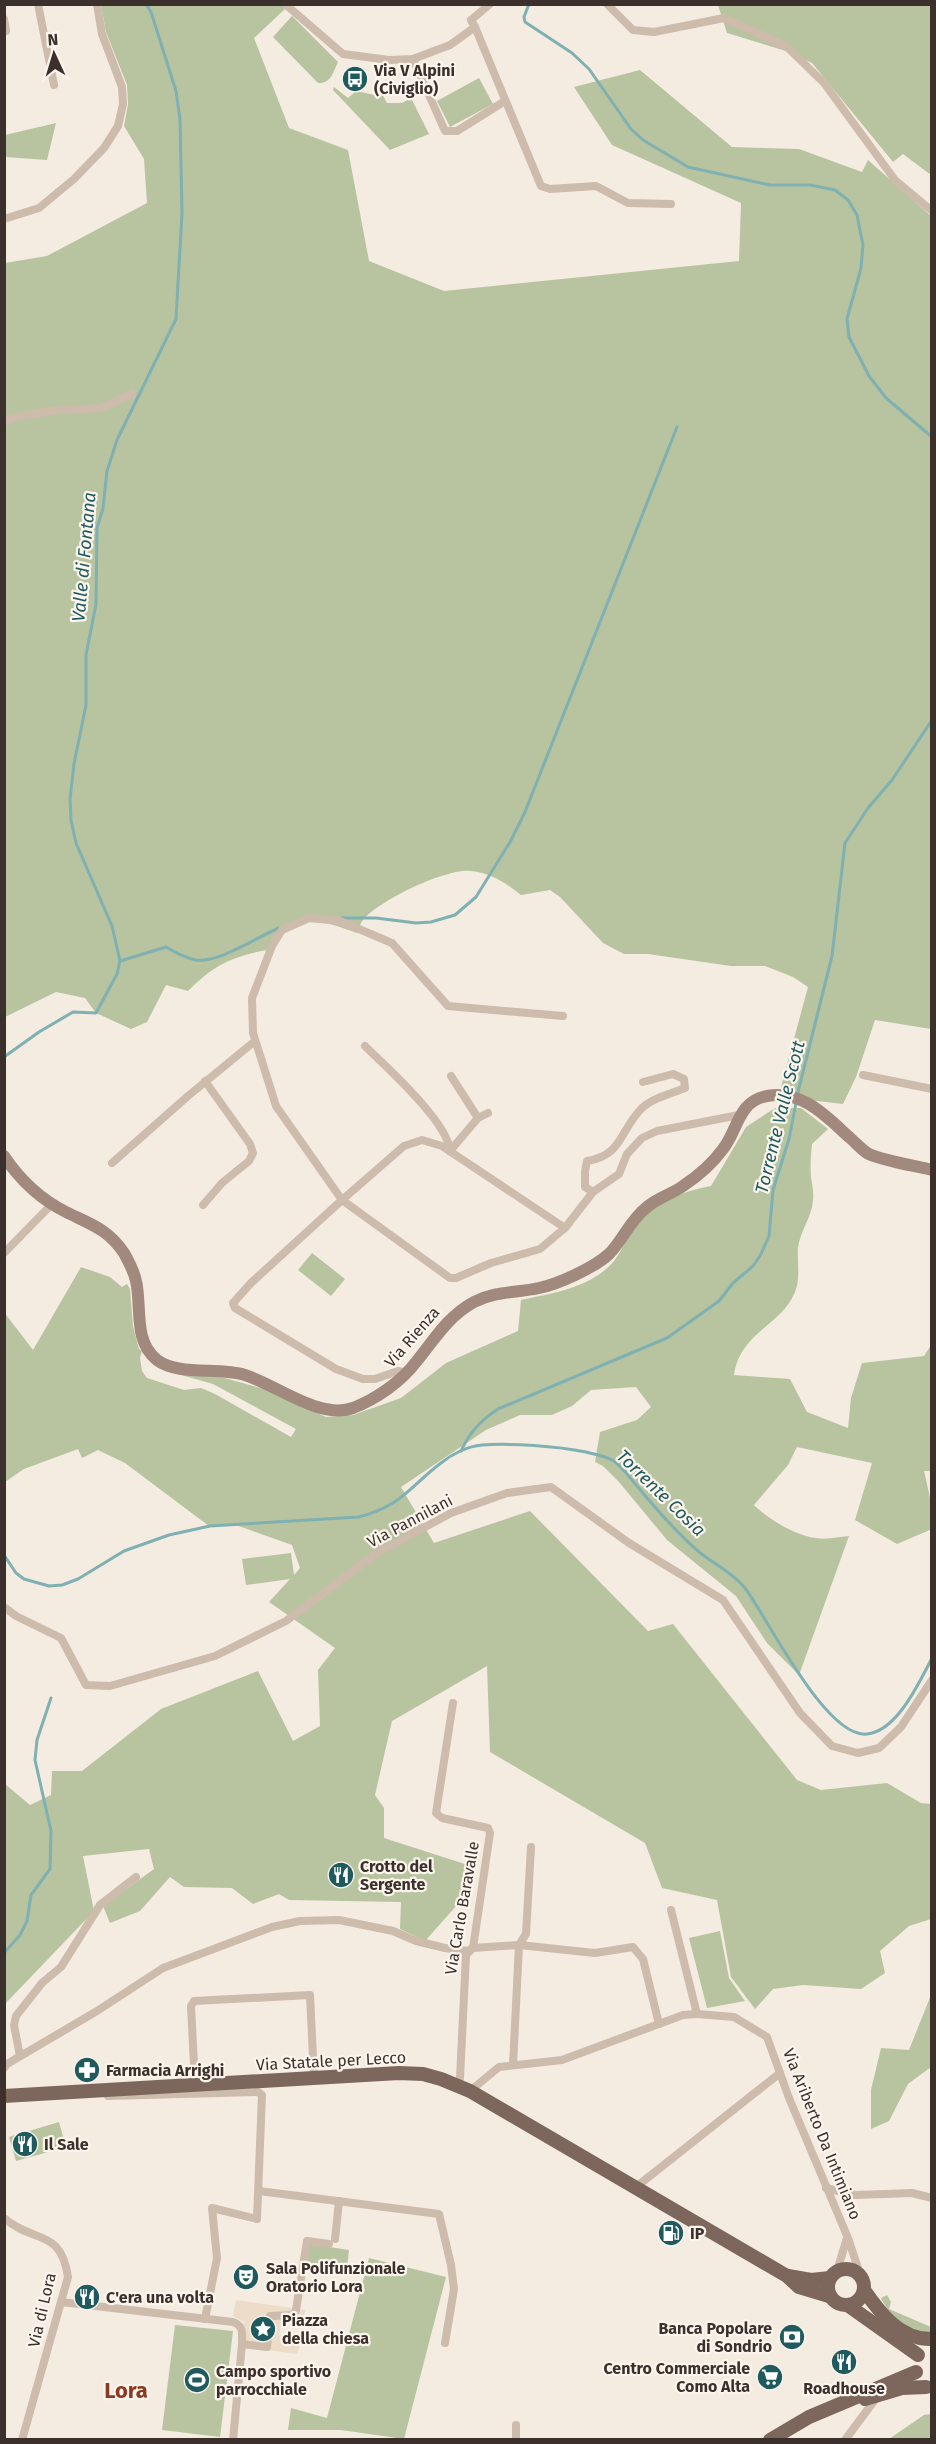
<svg xmlns="http://www.w3.org/2000/svg" width="936" height="2444" font-family="'Fira Sans',sans-serif">
<style>
.green{fill:#b8c4a0}
.plaza{fill:#ecdcc8}
.lines{fill:none;stroke-linecap:round;stroke-linejoin:round}
.stream{stroke:#7fb0b2;stroke-width:3}
.street{stroke:#cdbbac;stroke-width:8}
.secondary{stroke:#a18a7d;stroke-width:12}
.primary{stroke:#7d675c;stroke-width:14}
.labels{text-anchor:middle;dominant-baseline:central;stroke-width:4.5;stroke-linejoin:round;paint-order:stroke}
.poi-label{font-size:16px;font-weight:bold;fill:#3b302b;stroke:#fbf5ee;text-anchor:start}
.street-label{font-size:16px;fill:#3b302b;stroke:#fbf5ee}
.water-label{font-size:18px;font-style:italic;fill:#1f5a5e;stroke:#fbf5ee}
.district-label{font-size:22px;font-weight:bold;fill:#8c3b22;stroke:#fbf5ee}
</style>
<rect width="100%" height="100%" fill="#f4ebe1"/>
<!-- green -->
<g class="green">
<path d="M280 4 285 9 254 38 289 128 348 150 369 261 444 291 739 261 741 203 612 145 574 87 640 70 732 147 799 149 862 172 868 160 931 216V1029L875 1020 856 1077 843 1104 809 1100 781 1087 808 987 793 977 765 966H731L648 954H624L603 943 560 897 550 890 521 895C506 883 491 873 471 871 446 868 380 900 363 920 360 923 359 929 357 933 321 920 297 910 272 949 234 956 216 963 188 991L166 985 147 1022 131 1029 96 1013 85 998 56 992 5 1017V263L47 256 147 203 144 159 124 126 128 104 127 85 106 32 101 5Z"/>
<polygon points="718,5 931,5 931,175 903,154 893,162 812,63 786,51 727,33"/>
<path d="M292 16 338 62C333 72 331 84 318 83L273 37Z"/>
<polygon points="479,78 493,104 450,127 437,101"/>
<polygon points="334,87 348,98 356,91 379,96 381,92 387,103 402,103 411,98 429,134 390,150 333,90"/>
<polygon points="56,123 47,160 5,157 5,135"/>
<path d="M775 1108H801L828 1129 812 1144C811 1155 810 1166 811 1177 812 1184 814 1192 813 1200 812 1217 800 1231 798 1248 797 1263 801 1280 794 1294 781 1325 740 1333 734 1375L790 1379 807 1412 848 1428 851 1398 862 1363 924 1356 931 1345V1471H924L931 1502 932 1529 897 1544 855 1520 872 1463 797 1447 788 1465 754 1505C768 1519 796 1536 816 1538 827 1540 838 1537 849 1536L799 1675 767 1643 736 1596 667 1540 619 1482 603 1466 595 1462 600 1432 637 1420 651 1407 636 1387 591 1390 572 1406 552 1415H520L486 1430 401 1487 434 1543 530 1511 648 1631 673 1624 797 1780 821 1790 887 1783 921 1803 931 1804V1919L909 1926 880 1951 885 1973 861 1989 803 1985 773 1989 755 2009 731 1977 717 1900 662 1888 645 1843 490 1752 487 1666 392 1721 375 1795 384 1808V1838L471 1866 466 1895 425 1941 400 1929 401 1902 289 1900 279 1894 253 1904 232 1888 184 1887 170 1877 140 1911 110 1923 103 1906 154 1869 149 1849 83 1856 94 1911 5 2004V1784L30 1805 51 1795 52 1771H82L161 1709 258 1671 293 1741 320 1726 318 1670 335 1648 269 1602 290 1579 246 1585 242 1559 291 1553 294 1575 300 1568 292 1545 233 1524 209 1526 125 1463 98 1450 82 1458 78 1449 24 1469 5 1482 4 1312 33 1350 81 1267 110 1277 122 1287 127 1284 130 1289 133 1326 139 1349 142 1351 140 1358 142 1371 147 1378 184 1390 201 1388 215 1394 291 1437 296 1429 213 1384 174 1373 221 1377 268 1390 326 1417 353 1415 401 1398 446 1363 518 1331 521 1300C553 1293 591 1288 614 1261 621 1252 628 1237 636 1226 654 1202 683 1191 711 1186L746 1127Z"/>
<polygon points="312,1253 345,1279 331,1296 298,1270"/>
<polygon points="720,1931 729,1978 745,2001 707,2008 689,1938"/>
<polygon points="931,1995 931,2067 908,2084 889,2121 871,2129 871,2090 881,2048 909,2050"/>
<polygon points="59,2122 66,2147 16,2161 9,2137"/>
<polygon points="309,2244 349,2250 346,2275 306,2269"/>
<polygon points="369,2258 446,2277 404,2439 341,2430 288,2430 291,2408 327,2418"/>
<path d="M887 2295 891 2302 889 2309 931 2327V2333C908 2332 892 2320 881 2298Z"/>
<polygon points="175,2325 233,2331 220,2437 162,2430"/>
<polygon points="931,2414 931,2439 889,2439 924,2415"/>
</g>
<!-- plaza -->
<polygon class="plaza" points="236,2300 305,2310 304,2318 297,2321 282,2320 279,2335 294,2336 301,2342 297,2354 247,2347 244,2322 233,2316"/>
<g class="lines">
<!-- stream -->
<g class="stream">
<polyline points="529,4 524,17 525,22 572,53 589,69 631,129 643,140 688,167 770,185 810,185 835,190 848,200 857,215 863,245 861,268 847,319 849,337 869,376 886,398 932,437"/>
<polyline points="341,918 376,918 416,923 431,922 455,915 476,897 510,842 525,812 677,427"/>
<path d="M120 961 166 947C176 953 185 958 196 960 219 963 257 937 279 928"/>
<polyline points="4,1057 39,1032 73,1012 96,1013 117,974 120,961 112,926 76,843 71,820 70,799 74,764 86,705 86,655 96,604 97,528 103,508 107,471 117,440 176,319 182,213 180,119 176,91 151,12 146,4"/>
<polyline points="797,1096 832,956 845,843 868,808 892,780 932,720"/>
<path d="M461 1451C470 1432 480 1421 498 1409L667 1338 719 1301 733 1283 753 1266 760 1256 769 1236 773 1190 789 1139 796 1103"/>
<path d="M4 1555 16 1573 24 1579 49 1586 62 1585 78 1579 124 1551 169 1535 210 1526 359 1517C403 1505 408 1488 441 1463 452 1454 468 1446 482 1445 512 1443 556 1446 586 1452 594 1454 605 1456 612 1460 622 1466 629 1477 637 1486 656 1509 676 1532 699 1552 714 1564 733 1573 745 1588 767 1617 826 1739 867 1734 897 1731 919 1683 932 1658"/>
<polyline points="4,1953 20,1935 27,1921 31,1895 50,1869 51,1831 35,1760 37,1740 51,1698"/>
</g>
<!-- street -->
<g class="street">
<polyline points="38,4 54,85"/>
<polyline points="285,4 343,54 389,60 413,59 450,45 475,27 471,20 490,4"/>
<polyline points="607,4 633,30 654,32 724,18 787,47 824,83 895,180 932,211"/>
<polyline points="4,19 6,31"/>
<polyline points="475,27 541,186 550,189 596,186 628,203 671,204"/>
<polyline points="413,59 445,131 457,131 505,101"/>
<polyline points="4,219 39,208 74,179 104,148 118,126 123,104 122,87 102,34 97,4"/>
<polyline points="4,422 12,418 56,410 101,408 132,394"/>
<polyline points="563,1016 448,1006 392,943 340,921 309,918 282,930 272,946 252,998 253,1033 276,1106 342,1200 450,1278 456,1278 491,1263 540,1249 565,1228"/>
<path d="M365 1046C387 1068 448 1122 450 1151"/>
<polyline points="863,1075 932,1089"/>
<path d="M643 1082 673 1074 684 1079 685 1088C670 1094 653 1098 642 1108 619 1131 623 1155 587 1161L585 1171V1187L593 1192 619 1174 627 1154 642 1138 657 1131 739 1115"/>
<polyline points="478,1118 488,1113"/>
<polyline points="450,1151 478,1118 451,1076"/>
<polyline points="112,1163 188,1096 255,1041"/>
<polyline points="203,1205 222,1183 249,1161 253,1153 250,1144 205,1081"/>
<polyline points="4,1253 52,1204"/>
<polyline points="406,1373 398,1371 375,1379 363,1379 336,1369 235,1308 233,1303 251,1283 342,1200 404,1146 422,1140 442,1146 565,1228 593,1192"/>
<polyline points="4,1607 16,1616 61,1638 86,1685 110,1686 215,1656 286,1621 377,1553 451,1513 507,1493 551,1487 629,1543 723,1600 800,1713 832,1746 858,1753 879,1748 901,1727 932,1680"/>
<polyline points="453,1703 436,1813 442,1818 488,1828 490,1833 473,1948 466,1955 460,2078 457,2086"/>
<polyline points="671,1910 697,2014"/>
<polyline points="20,2056 14,2025 16,2016 42,1983 61,1967 100,1905 136,1877"/>
<polyline points="513,2065 519,1945 526,1934 531,1847"/>
<polyline points="4,2068 7,2064 97,2011 163,1968 272,1927 300,1921 339,1920 393,1931 416,1941 445,1948 468,1951 473,1948 519,1945 595,1953 633,1947 643,1959 659,2024"/>
<polyline points="195,2085 191,2006 194,2001 310,1995 314,2078"/>
<polyline points="470,2091 499,2067 562,2060 683,2015 697,2014 734,2017 767,2037 789,2098 848,2238 861,2277"/>
<polyline points="108,2096 258,2092 262,2095 257,2219 212,2208 217,2258 205,2319"/>
<polyline points="636,2187 780,2073"/>
<polyline points="826,2188 855,2195 912,2193 932,2198"/>
<polyline points="259,2191 439,2214 451,2265 454,2289 445,2343"/>
<path d="M4 2218C34 2244 61 2228 68 2277L22 2440"/>
<polyline points="335,2239 339,2201"/>
<polyline points="837,2271 847,2238"/>
<path d="M61 2302 233 2322C244 2326 242 2333 242 2344L233 2440"/>
<polyline points="242,2344 267,2347 270,2316 293,2315 296,2310 307,2241 329,2244"/>
<polyline points="516,2440 516,2425"/>
<polyline points="845,2440 877,2397"/>
</g>
<!-- secondary -->
<path class="secondary" d="M4 1156C20 1180 40 1199 66 1212 90 1224 108 1229 124 1253 129 1262 134 1271 136 1281 142 1307 133 1341 157 1360 178 1376 219 1367 245 1375 277 1385 320 1420 353 1408 376 1399 401 1382 416 1362 434 1340 448 1316 474 1302 495 1291 516 1293 539 1288 558 1284 594 1268 609 1254 623 1240 630 1220 647 1207 657 1198 672 1194 683 1186 698 1176 712 1164 723 1149 738 1130 738 1101 767 1096 801 1089 826 1116 849 1137 855 1142 861 1149 867 1153 879 1160 916 1166 932 1170"/>
<!-- primary -->
<g class="primary">
<polyline points="4,2096 399,2073 423,2074 441,2079 470,2091 787,2276 799,2287 829,2296"/>
<circle cx="846" cy="2287" r="18"/>
<polyline points="788,2276 811,2280 830,2278"/>
<path d="M864 2290C880 2313 900 2340 932 2339"/>
<polyline points="849,2306 918,2355"/>
<polyline points="865,2399 902,2388 926,2387"/>
<polyline points="770,2440 809,2417 916,2372"/>
</g>
</g>
<!-- icons -->
<defs>
<g id="bus-disc" transform="scale(1.35)"><circle r="9.5" fill="#1f5a5e" stroke="#fbf5ee"/><path d="M-5-6H5V4H4V6H2V4H-2V6H-4V4H-5ZM-3.5-4V0h7V-4ZM-3.5 1.2v1.5H-2V1.2ZM2 1.2v1.5H3.5V1.2Z" fill="#fff"/></g>
<g id="restaurant-disc" transform="scale(1.35)"><circle r="9.5" fill="#1f5a5e" stroke="#fbf5ee"/><path d="M-5-6h1v4h1v-4h1v4h1v-4h1v5L-1.5 .5V6h-2V.5L-5-1ZM5-6V6H3V1.5H1.5Q1.5-4 5-6Z" fill="#fff"/></g>
<g id="pharmacy-disc" transform="scale(1.35)"><circle r="9.5" fill="#1f5a5e" stroke="#fbf5ee"/><path d="M-2-6h4v4h4v4h-4v4h-4v-4h-4v-4h4Z" fill="#fff"/></g>
<g id="fuel-disc" transform="scale(1.35)"><circle r="9.5" fill="#1f5a5e" stroke="#fbf5ee"/><path d="M-5.5-6h7V0h2V4h1.3V-2.5L3-4.5l.8-.8L6-3V5H2.5V1h-1V6h-7ZM-4.2-4.7v3.2H.2V-4.7Z" fill="#fff"/></g>
<g id="theatre-disc" transform="scale(1.35)"><circle r="9.5" fill="#1f5a5e" stroke="#fbf5ee"/><path d="M-5-5.5Q0-4 5-5.5V0Q5 5 0 6Q-5 5-5 0ZM-3.3-2.5H-1v1.5H-3.3ZM1-2.5H3.3v1.5H1ZM-2.8 1Q0 5.5 2.8 1Z" fill="#fff"/></g>
<g id="sight-disc" transform="scale(1.35)"><circle r="9.5" fill="#1f5a5e" stroke="#fbf5ee"/><path d="M0-6L1.8-2.2L6-1.7L2.9 1.2L3.7 5.4L0 3.3L-3.7 5.4L-2.9 1.2L-6-1.7L-1.8-2.2Z" fill="#fff"/></g>
<g id="bank-disc" transform="scale(1.35)"><circle r="9.5" fill="#1f5a5e" stroke="#fbf5ee"/><path d="M-6-4H6V4H-6ZM0-2.3a2.3 2.3 0 1 0 0 4.6a2.3 2.3 0 1 0 0-4.6Z" fill="#fff"/></g>
<g id="supermarket-disc" transform="scale(1.35)"><circle r="9.5" fill="#1f5a5e" stroke="#fbf5ee"/><path d="M-6-5.5h2.5l.6 2H6L4.5 2H-2.5L-4.4-4H-6ZM-1.5 3.2a1.3 1.3 0 1 0 .1 0ZM3 3.2a1.3 1.3 0 1 0 .1 0Z" fill="#fff"/></g>
<g id="stadium-disc" transform="scale(1.35)"><circle r="9.5" fill="#1f5a5e" stroke="#fbf5ee"/><path d="M0-5a6.5 5 0 1 0 0 10a6.5 5 0 1 0 0-10ZM-3.5-1.8h7v3.6h-7Z" fill="#fff"/></g>
</defs>
<g fill-rule="evenodd">
<use href="#bus-disc" x="355" y="79"/>
<use href="#restaurant-disc" x="341" y="1875"/>
<use href="#pharmacy-disc" x="87" y="2070"/>
<use href="#restaurant-disc" x="25" y="2144"/>
<use href="#fuel-disc" x="671" y="2233"/>
<use href="#theatre-disc" x="246" y="2277"/>
<use href="#restaurant-disc" x="87" y="2297"/>
<use href="#sight-disc" x="263" y="2329"/>
<use href="#bank-disc" x="792" y="2337"/>
<use href="#restaurant-disc" x="844" y="2362"/>
<use href="#supermarket-disc" x="770" y="2377"/>
<use href="#stadium-disc" x="197" y="2380"/>
</g>
<g class="labels">
<!-- poi labels -->
<g class="poi-label">
<text x="374" y="70">Via V Alpini<tspan x="374" dy="18">(Civiglio)</tspan></text>
<text x="360" y="1866">Crotto del<tspan x="360" dy="18">Sergente</tspan></text>
<text x="106" y="2070">Farmacia Arrighi</text>
<text x="44" y="2144">Il Sale</text>
<text x="690" y="2233">IP</text>
<text x="266" y="2268">Sala Polifunzionale<tspan x="266" dy="18">Oratorio Lora</tspan></text>
<text x="106" y="2297">C'era una volta</text>
<text x="282" y="2320">Piazza<tspan x="282" dy="18">della chiesa</tspan></text>
<text x="772" y="2328" text-anchor="end">Banca Popolare<tspan x="772" dy="18">di Sondrio</tspan></text>
<text x="750" y="2368" text-anchor="end">Centro Commerciale<tspan x="750" dy="18">Como Alta</tspan></text>
<text x="216" y="2371">Campo sportivo<tspan x="216" dy="18">parrocchiale</tspan></text>
<text x="844" y="2388" text-anchor="middle">Roadhouse</text>
</g>
<!-- street labels -->
<g class="street-label">
<text transform="translate(412 1337) rotate(-49)">Via Rienza</text>
<text transform="translate(410 1521) rotate(-28)">Via Pannilani</text>
<text transform="translate(462 1908) rotate(-80)">Via Carlo Baravalle</text>
<text transform="translate(331 2061) rotate(-3)">Via Statale per Lecco</text>
<text transform="translate(822 2134) rotate(68)">Via Ariberto Da Intimiano</text>
<text transform="translate(42 2310) rotate(-77)">Via di Lora</text>
</g>
<!-- water labels -->
<g class="water-label">
<text transform="translate(84 557) rotate(-85)">Valle di Fontana</text>
<text transform="translate(780 1117) rotate(-76)">Torrente Valle Scott</text>
<text transform="translate(661 1493) rotate(44)">Torrente Cosia</text>
</g>
<!-- district labels -->
<g class="district-label">
<text x="126" y="2390">Lora</text>
</g>
</g>
<!-- border -->
<rect width="936" height="2444" fill="none" stroke="#3b302b" stroke-width="12"/>
<!-- north arrow -->
<g transform="translate(54 54) rotate(356)" stroke="#fbf5ee" stroke-width="4.5" paint-order="stroke">
<path d="M0-4.5L10 22L0 15L-10 22Z" fill="#3b302b"/>
<text y="-9" font-size="16" font-weight="bold" text-anchor="middle" fill="#3b302b">N</text>
</g>
</svg>
